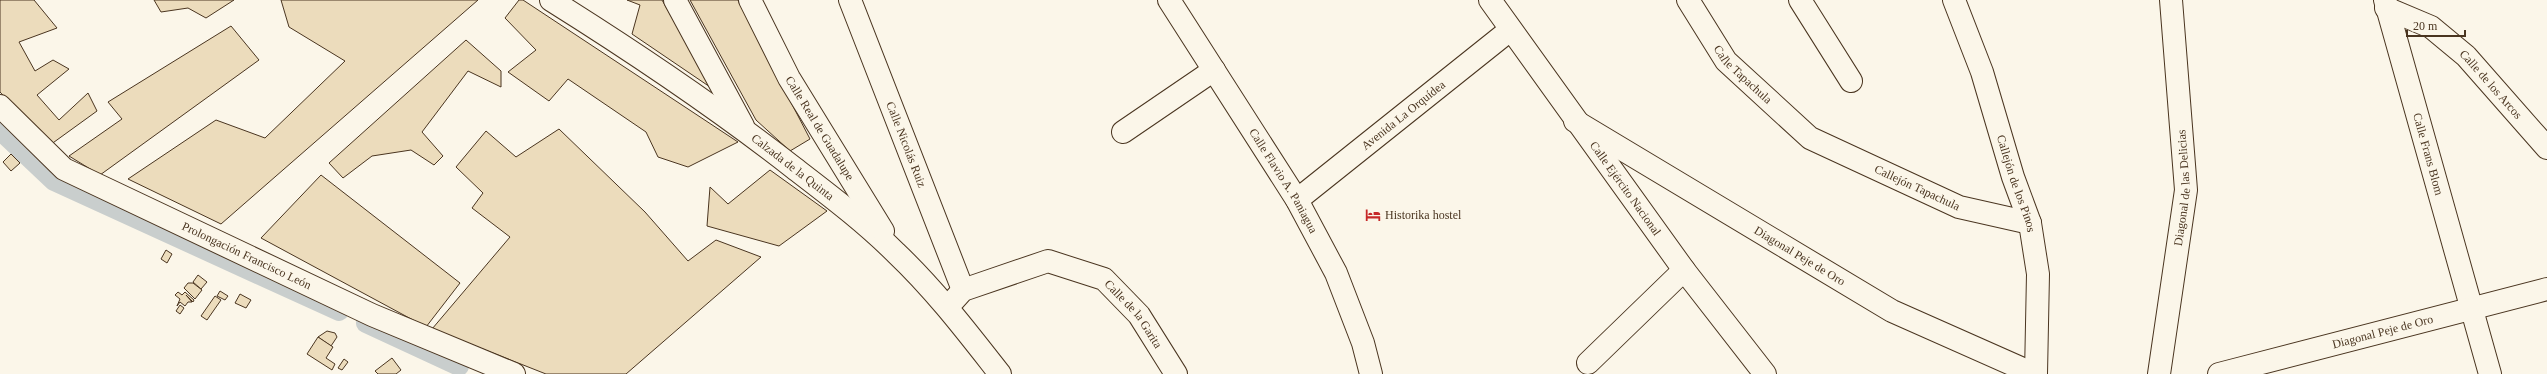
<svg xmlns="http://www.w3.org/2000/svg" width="2547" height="374" font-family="Georgia,serif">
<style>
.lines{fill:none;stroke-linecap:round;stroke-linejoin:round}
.canal{stroke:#c9cecd;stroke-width:20}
.building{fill:#ecdcbc;stroke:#4a3520}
.minor-casing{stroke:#4a3520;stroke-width:24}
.minor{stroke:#fbf6e9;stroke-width:22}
.labels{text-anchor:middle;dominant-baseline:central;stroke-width:3;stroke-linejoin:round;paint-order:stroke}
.street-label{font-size:12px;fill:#4a3520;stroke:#fbf6e9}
.poi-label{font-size:12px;fill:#4a3520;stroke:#fbf6e9;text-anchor:start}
</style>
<rect width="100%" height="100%" fill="#fbf6e9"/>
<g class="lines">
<!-- canal -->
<g class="canal">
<polyline points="0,130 54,181 339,311"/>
<polyline points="366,323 459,366"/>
</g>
</g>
<!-- building -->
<g class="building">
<polygon points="0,0 34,0 57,28 19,42 35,71 53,60 69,69 37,95 59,120 88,93 97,111 50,145 0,92"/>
<polygon points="154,0 234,0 206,18 188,8 161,12"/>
<polygon points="281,0 478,0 221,224 128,179 216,120 265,138 345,61 289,27"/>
<polygon points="519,0 523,0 738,142 688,167 658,157 646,132 568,79 549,101 508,72 536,50 505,18"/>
<polygon points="627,0 662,0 713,89 632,34 640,5"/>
<polygon points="690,0 738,0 810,139 790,151 756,120"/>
<polygon points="231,26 259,60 100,175 69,156 122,119 108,102"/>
<polygon points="466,40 501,71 501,87 468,71 422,132 443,156 434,165 411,150 372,156 343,178 329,163"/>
<polygon points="559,129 645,212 688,261 716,240 761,257 626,374 546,374 432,329 510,237 472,208 483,193 456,167 486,131 516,157"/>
<polygon points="11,154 20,163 11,171 3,162"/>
<polygon points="770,170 827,211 779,246 707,226 710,187 728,204"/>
<polygon points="321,175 460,283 426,327 261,238"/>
<polygon points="166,250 172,254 167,263 161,259"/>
<polygon points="198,275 207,282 201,289 193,282"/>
<polygon points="188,283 193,283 202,290 195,299 184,288"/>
<polygon points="220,291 228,296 225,300 217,296"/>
<polygon points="178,292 182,295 185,292 194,300 193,302 186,295 192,302 188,302 185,306 180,302 177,306 180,299 175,295"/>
<polygon points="240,294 251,300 246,308 235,303"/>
<polygon points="215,296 221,300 207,320 201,316"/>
<polygon points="180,305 184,308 180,314 176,311"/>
<polygon points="327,331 335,333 337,337 331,346 318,337"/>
<polygon points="318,337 333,347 326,358 335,364 332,370 307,354"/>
<polygon points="392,358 401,370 396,374 378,374 375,371"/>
<polygon points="344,359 348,362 342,370 338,368"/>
</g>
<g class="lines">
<!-- minor casing -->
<g class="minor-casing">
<g id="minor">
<path id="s1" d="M551 0C634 52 716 107 794 168 829 195 865 222 896 253 935 290 967 332 1000 374"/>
<polyline points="675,0 743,126"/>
<path id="s2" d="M750 0 789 78 883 231"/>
<path id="s3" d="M850 0 963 290"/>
<path id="s4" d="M1169 0 1297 200 1336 273 1363 343 1371 374"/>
<path id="s5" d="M1490 0 1684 270 1765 374"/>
<path id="s6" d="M1688 0 1726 61 1810 138 1959 207 2030 223"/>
<polyline points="1800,0 1851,81"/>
<path id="s7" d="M1954 0 1982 72 2013 177 2030 223 2038 274 2036 374"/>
<path id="s8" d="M2385 0 2490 374"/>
<path id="s9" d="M2386 8 2431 27 2466 56 2547 148"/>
<path id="s10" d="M0 106 64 169 372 315 514 374"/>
<path id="s11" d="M1575 121 1892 311 2034 374"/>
<polyline points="1123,132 1214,70"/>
<path id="s12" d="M1297 200 1510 30"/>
<path id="s13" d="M954 300 963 290 1048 261 1104 279 1139 315 1176 374"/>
<polyline points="1588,363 1684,270"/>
<path id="s14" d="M2159 374 2186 190 2171 0"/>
<path id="s15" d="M2219 374 2547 289"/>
</g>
</g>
<!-- minor -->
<use href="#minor" class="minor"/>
</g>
<!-- icons -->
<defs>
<g id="hotel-bare" transform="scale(1.2)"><path d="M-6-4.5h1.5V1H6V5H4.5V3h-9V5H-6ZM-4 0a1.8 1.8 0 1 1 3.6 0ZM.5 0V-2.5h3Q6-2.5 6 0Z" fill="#c62828" stroke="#fbf6e9" stroke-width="2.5" paint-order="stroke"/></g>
</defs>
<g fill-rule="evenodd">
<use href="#hotel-bare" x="1373" y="215"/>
</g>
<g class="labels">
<!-- street labels -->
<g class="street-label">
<text stroke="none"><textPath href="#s6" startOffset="93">Calle Tapachula</textPath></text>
<text stroke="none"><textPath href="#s9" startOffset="132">Calle de los Arcos</textPath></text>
<text stroke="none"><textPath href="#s12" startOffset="136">Avenida La Orquídea</textPath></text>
<text stroke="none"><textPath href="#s2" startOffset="146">Calle Real de Guadalupe</textPath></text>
<text stroke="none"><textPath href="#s3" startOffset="155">Calle Nicolás Ruiz</textPath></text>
<text stroke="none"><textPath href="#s8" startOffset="160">Calle Frans Blom</textPath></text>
<text stroke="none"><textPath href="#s1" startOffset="294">Calzada de la Quinta</textPath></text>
<text stroke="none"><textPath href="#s4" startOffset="214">Calle Flavio A. Paniagua</textPath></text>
<text stroke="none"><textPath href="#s7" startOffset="194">Callejón de los Pinos</textPath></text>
<text stroke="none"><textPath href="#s6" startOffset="304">Callejón Tapachula</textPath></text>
<text stroke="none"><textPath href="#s14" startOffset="188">Diagonal de las Delicias</textPath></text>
<text stroke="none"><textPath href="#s5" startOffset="232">Calle Ejército Nacional</textPath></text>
<text stroke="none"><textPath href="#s10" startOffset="292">Prolongación Francisco León</textPath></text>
<text stroke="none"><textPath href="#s11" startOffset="262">Diagonal Peje de Oro</textPath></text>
<text stroke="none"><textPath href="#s13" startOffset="208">Calle de la Garita</textPath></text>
<text stroke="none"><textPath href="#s15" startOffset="169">Diagonal Peje de Oro</textPath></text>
</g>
<!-- poi labels -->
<g class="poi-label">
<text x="1385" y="215">Historika hostel</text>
</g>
</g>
<!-- scale -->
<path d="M2407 30v6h58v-6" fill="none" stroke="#4a3520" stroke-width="2"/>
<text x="2413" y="30" font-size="12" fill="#4a3520" stroke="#fbf6e9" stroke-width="3" paint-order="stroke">20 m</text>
</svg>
